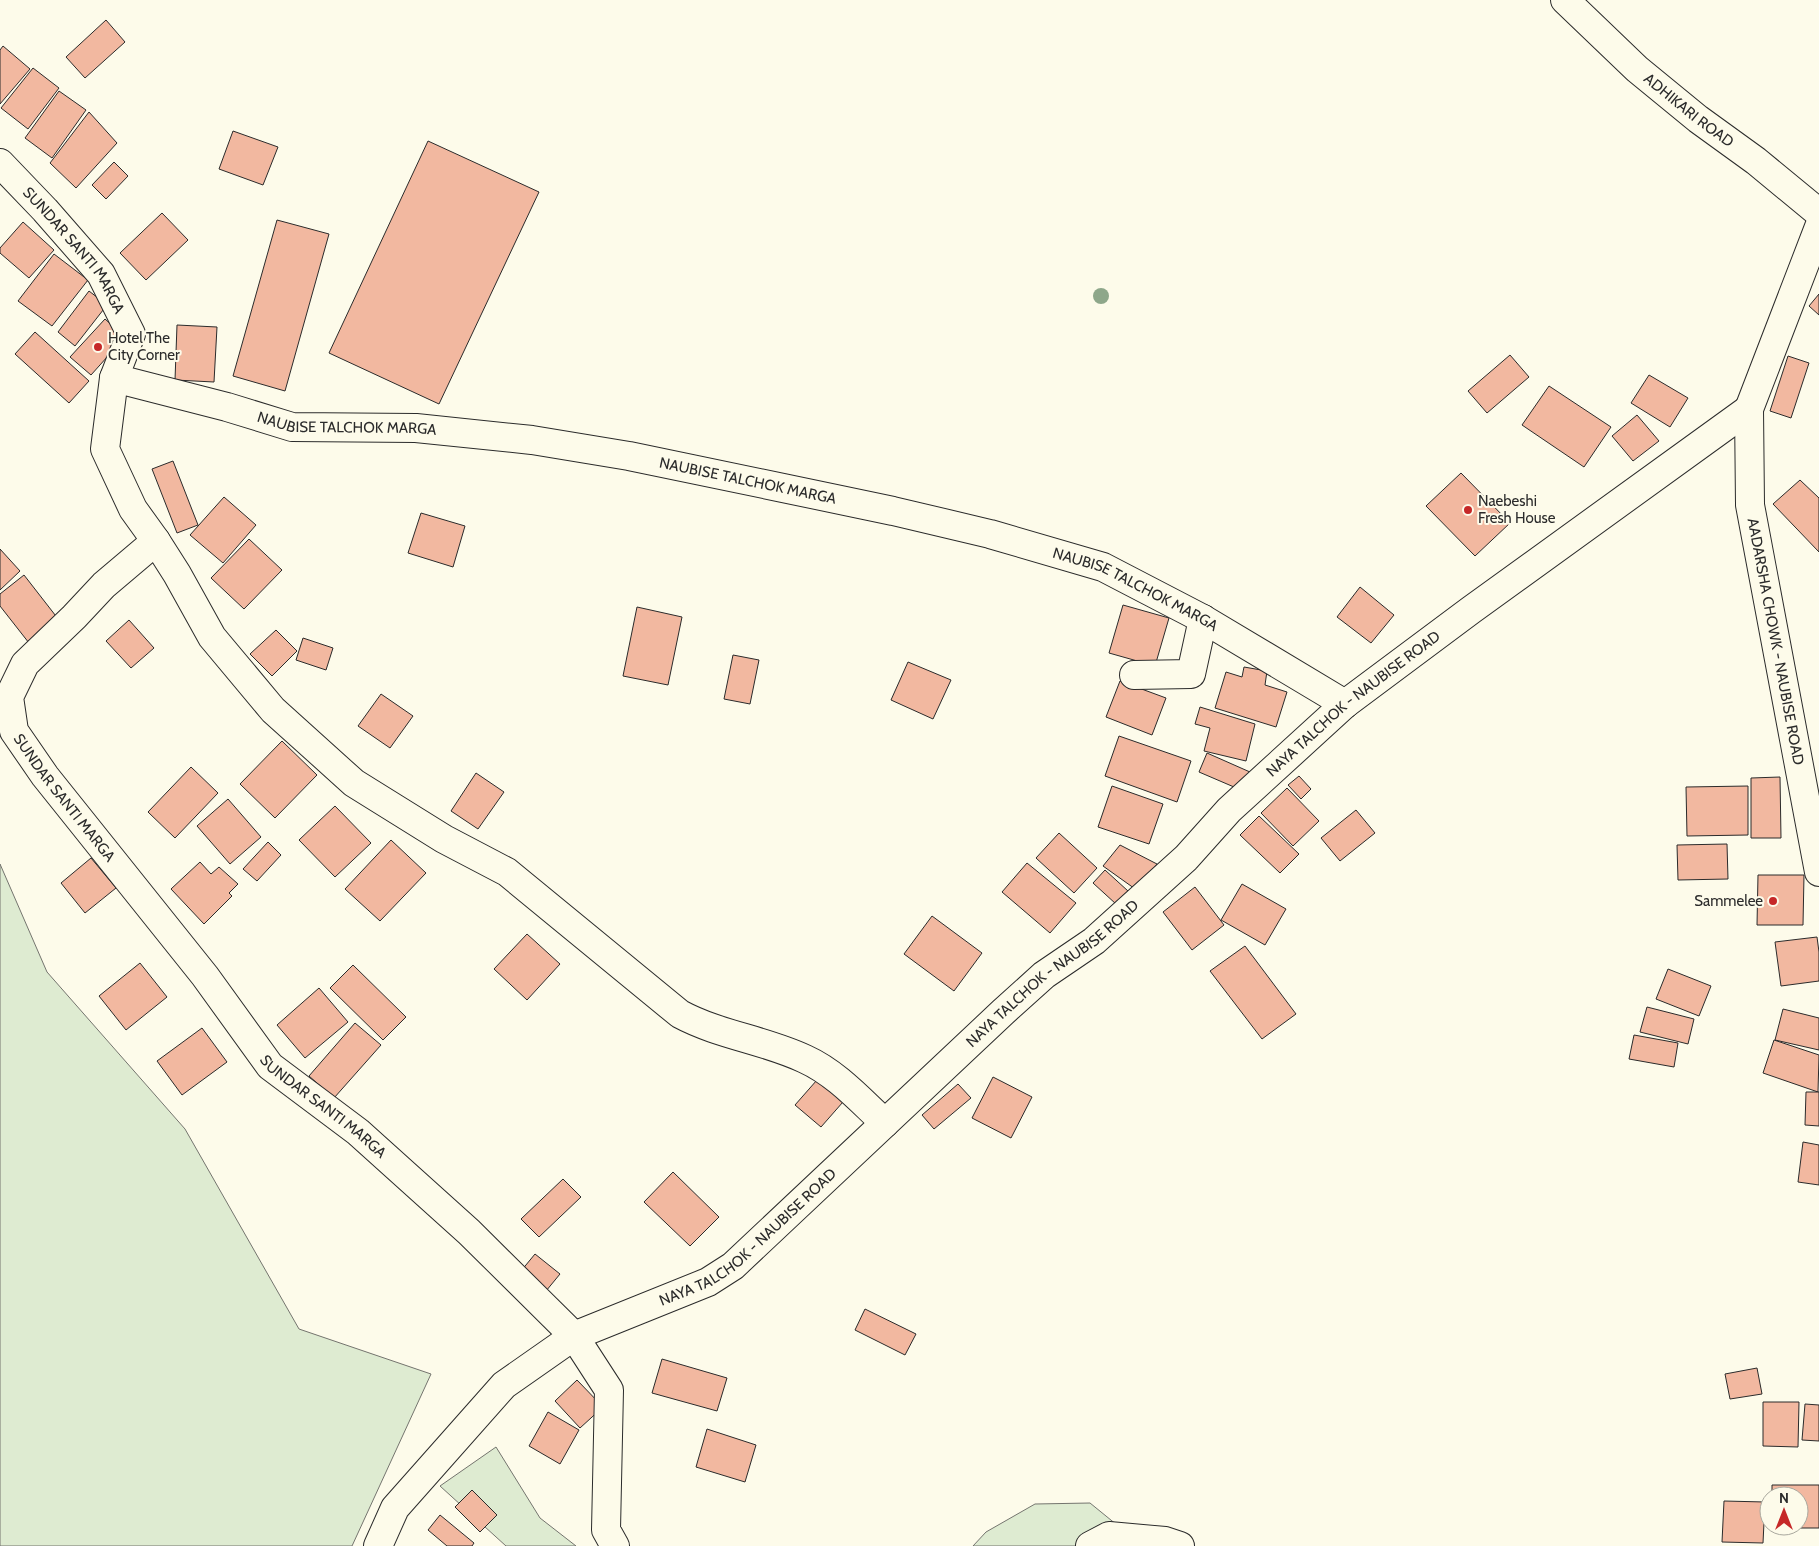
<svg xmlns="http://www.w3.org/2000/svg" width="1819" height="1546" font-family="Cabin,sans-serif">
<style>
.green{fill:#deebd1;stroke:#74746e}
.building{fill:#f2b8a0;stroke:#2b2b2b}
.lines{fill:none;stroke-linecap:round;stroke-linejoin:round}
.street-casing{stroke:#2b2b2b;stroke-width:30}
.street{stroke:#fdfbea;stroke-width:28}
.tree{fill:#8ea78a}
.poi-dot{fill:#c62828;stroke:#fdfbea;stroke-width:2}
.labels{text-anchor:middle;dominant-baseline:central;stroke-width:4;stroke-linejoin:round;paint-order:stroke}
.street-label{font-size:15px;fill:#2b2b2b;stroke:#fdfbea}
.poi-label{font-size:15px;fill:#2b2b2b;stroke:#fdfbea;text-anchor:start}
</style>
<rect width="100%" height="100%" fill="#fdfbea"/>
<!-- green -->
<g class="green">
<polygon points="0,864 47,972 185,1129 299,1329 431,1374 352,1546 0,1546"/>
<polygon points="496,1447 540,1518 576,1546 506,1546 440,1486"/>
<polygon points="1090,1503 1133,1538 1136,1546 973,1546 986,1532 1035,1504"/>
</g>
<!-- building -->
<g class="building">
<polygon points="106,20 125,42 85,78 66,57"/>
<polygon points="3,46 30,69 0,104 0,50"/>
<polygon points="33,68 59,88 28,129 1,108"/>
<polygon points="59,91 86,110 52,158 25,138"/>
<polygon points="89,112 117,143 76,188 50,163"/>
<polygon points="233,131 278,147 263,185 219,169"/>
<polygon points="428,141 539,192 439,404 329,353"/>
<polygon points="114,162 128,176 106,199 92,185"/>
<polygon points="162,213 188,240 146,280 120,253"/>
<polygon points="277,220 329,234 285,391 233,376"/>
<polygon points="23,222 54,250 29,278 0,253 0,248"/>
<polygon points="54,254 88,280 52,326 18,301"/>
<polygon points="89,291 107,305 75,346 58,332"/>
<polygon points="1819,294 1819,315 1809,306"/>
<polygon points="105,319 125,337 91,375 70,357"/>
<polygon points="177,325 217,327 214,382 175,380"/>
<polygon points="35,332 89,381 69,403 15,354"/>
<polygon points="1510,355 1529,377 1487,413 1468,391"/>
<polygon points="1788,356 1809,363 1791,418 1770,411"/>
<polygon points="1649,375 1688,398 1670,427 1631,403"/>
<polygon points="1549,386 1611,427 1584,467 1522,425"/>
<polygon points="1637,415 1659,441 1633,461 1612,436"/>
<polygon points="173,461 198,525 177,533 152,469"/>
<polygon points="1461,473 1510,523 1475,556 1426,506"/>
<polygon points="1800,480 1819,498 1819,552 1773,504"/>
<polygon points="224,497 256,525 223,563 190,535"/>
<polygon points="421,513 465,526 453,567 408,553"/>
<polygon points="249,539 282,570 244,609 211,578"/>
<polygon points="0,549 20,571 0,590"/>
<polygon points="24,575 59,620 29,643 0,606 0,594"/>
<polygon points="1360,587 1394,615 1371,643 1337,617"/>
<polygon points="1123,605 1169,618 1155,666 1109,653"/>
<polygon points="637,607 682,617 668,685 623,676"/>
<polygon points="129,620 154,648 131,668 106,641"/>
<polygon points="276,630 297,651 272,676 250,654"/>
<polygon points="303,638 333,648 326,670 296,660"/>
<polygon points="733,655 759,660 750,704 724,699"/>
<polygon points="908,662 951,680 933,719 891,700"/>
<polygon points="1244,667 1267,671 1265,685 1287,692 1276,727 1215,708 1226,672 1242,677"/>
<polygon points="1120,681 1166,698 1152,735 1106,717"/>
<polygon points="381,694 413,716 390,748 358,726"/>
<polygon points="1200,707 1255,724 1246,761 1204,751 1210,728 1195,724"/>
<polygon points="1119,736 1191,761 1177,802 1105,776"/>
<polygon points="282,741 317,775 275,818 240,784"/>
<polygon points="1207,753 1250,772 1241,790 1199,772"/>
<polygon points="191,767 218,793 175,838 148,812"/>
<polygon points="476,773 504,792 478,829 451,811"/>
<polygon points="1299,776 1311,789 1301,799 1288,785"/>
<polygon points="1780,777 1781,838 1751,838 1751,778"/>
<polygon points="1112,786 1163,804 1149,844 1098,827"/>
<polygon points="1748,786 1748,835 1687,836 1686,787"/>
<polygon points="1287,788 1319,821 1293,846 1261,813"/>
<polygon points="228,799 261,837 230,864 197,826"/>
<polygon points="335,806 371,843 335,877 299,840"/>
<polygon points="1356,810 1375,833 1340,861 1321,838"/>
<polygon points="1259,816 1299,854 1280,873 1240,835"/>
<polygon points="1059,833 1097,868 1074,893 1036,858"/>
<polygon points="391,840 426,873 380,921 345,889"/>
<polygon points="268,842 281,855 257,881 243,869"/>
<polygon points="1727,844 1728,879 1678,880 1677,845"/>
<polygon points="1120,845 1157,864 1138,891 1103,866"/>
<polygon points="91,858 116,888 85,913 61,883"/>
<polygon points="200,862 211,874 219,867 238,884 229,893 232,896 204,924 171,889"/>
<polygon points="1027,863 1076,903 1050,933 1002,892"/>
<polygon points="1105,870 1128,891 1116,904 1093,883"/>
<polygon points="1758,875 1804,875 1803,925 1757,925"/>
<polygon points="1242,884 1286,909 1265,945 1221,920"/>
<polygon points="1195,887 1224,925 1192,950 1163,912"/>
<polygon points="932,916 982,953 954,991 904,954"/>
<polygon points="527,934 560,964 527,1000 494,969"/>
<polygon points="1817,937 1819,952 1819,981 1781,986 1775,942"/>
<polygon points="1245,946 1296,1014 1262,1039 1210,971"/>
<polygon points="140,963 167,997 126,1030 99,996"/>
<polygon points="353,965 406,1017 383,1040 330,988"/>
<polygon points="1668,969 1711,986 1699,1016 1656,999"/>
<polygon points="319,988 348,1022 305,1058 277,1025"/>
<polygon points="1647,1007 1694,1019 1688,1044 1640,1032"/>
<polygon points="1783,1009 1819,1018 1819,1050 1775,1040"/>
<polygon points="355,1023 381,1045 334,1098 309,1076"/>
<polygon points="202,1028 227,1062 182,1095 157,1061"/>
<polygon points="1634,1035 1678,1043 1674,1067 1629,1059"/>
<polygon points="1774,1040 1819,1055 1818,1092 1763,1073"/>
<polygon points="824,1072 850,1094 821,1127 795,1105"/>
<polygon points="993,1077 1032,1097 1011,1138 972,1118"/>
<polygon points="958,1084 971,1098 934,1129 922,1115"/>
<polygon points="1806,1092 1819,1092 1819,1126 1805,1125"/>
<polygon points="1803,1142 1819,1145 1819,1185 1798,1182"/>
<polygon points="673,1172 719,1217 690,1246 644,1202"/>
<polygon points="563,1179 581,1197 539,1237 521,1219"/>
<polygon points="535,1254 560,1274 546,1291 521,1271"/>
<polygon points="865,1309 916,1334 905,1355 855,1330"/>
<polygon points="662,1359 727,1378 717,1411 652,1393"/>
<polygon points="1757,1368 1762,1394 1730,1399 1725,1374"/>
<polygon points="577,1380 603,1407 580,1428 555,1401"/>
<polygon points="1763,1402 1799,1402 1798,1447 1763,1446"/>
<polygon points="1805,1404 1819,1405 1819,1441 1802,1440"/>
<polygon points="548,1412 579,1430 560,1464 529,1446"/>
<polygon points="707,1429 756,1445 745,1482 696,1467"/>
<polygon points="1772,1485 1819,1485 1819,1528 1772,1528 1772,1526 1799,1526 1799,1496 1772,1496"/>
<polygon points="472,1490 497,1515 480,1532 455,1507"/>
<polygon points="1724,1501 1765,1502 1763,1543 1722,1542"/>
<polygon points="440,1515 474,1543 472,1546 447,1546 428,1530"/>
</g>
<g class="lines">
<!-- street casing -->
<g class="street-casing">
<g id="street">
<path id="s1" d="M1565 0 1637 69 1698 119 1756 161 1819 213"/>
<path id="s2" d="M0 163 45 210 101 274 131 334 114 378 105 449 133 509 156 541 104 585 74 617 25 664 9 697 14 731 45 776 205 976 270 1066 358 1132 469 1232 574 1336 609 1390 606 1530 615 1546"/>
<path id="s3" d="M1819 227 1749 409 1750 505 1819 872"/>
<path id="s4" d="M114 378 227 407 292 427 416 428 532 440 629 456 783 488 893 511 990 534 1103 567 1203 619 1345 704"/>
<path d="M156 541 177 574 212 637 273 710 354 783 444 839 507 872 680 1014C719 1035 765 1040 805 1059 836 1073 860 1100 885 1123"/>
<polyline points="1134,675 1191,674 1203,619"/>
<path id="s5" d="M378 1546 395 1508 504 1385 574 1336 708 1282 733 1266 1003 1012 1044 975 1094 941 1186 858 1229 810 1345 704 1471 610 1749 409"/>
<polyline points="1090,1546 1109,1536 1165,1541 1180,1546"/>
</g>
</g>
<!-- street -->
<use href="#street" class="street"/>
</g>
<!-- trees -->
<circle class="tree" cx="1101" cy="296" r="8"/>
<!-- markers -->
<g class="poi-dot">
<circle cx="98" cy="347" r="5"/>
<circle cx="1468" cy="510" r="5"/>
<circle cx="1773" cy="901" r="5"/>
</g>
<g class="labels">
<!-- street labels -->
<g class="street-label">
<text stroke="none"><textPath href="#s1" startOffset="166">ADHIKARI ROAD</textPath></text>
<text stroke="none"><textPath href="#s2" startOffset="115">SUNDAR SANTI MARGA</textPath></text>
<text stroke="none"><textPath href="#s4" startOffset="239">NAUBISE TALCHOK MARGA</textPath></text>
<text stroke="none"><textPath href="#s4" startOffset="645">NAUBISE TALCHOK MARGA</textPath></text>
<text stroke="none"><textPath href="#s4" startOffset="1049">NAUBISE TALCHOK MARGA</textPath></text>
<text stroke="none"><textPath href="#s3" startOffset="430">AADARSHA CHOWK - NAUBISE ROAD</textPath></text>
<text stroke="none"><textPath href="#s5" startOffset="1304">NAYA TALCHOK - NAUBISE ROAD</textPath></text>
<text stroke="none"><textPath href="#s2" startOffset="776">SUNDAR SANTI MARGA</textPath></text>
<text stroke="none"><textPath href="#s5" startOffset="899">NAYA TALCHOK - NAUBISE ROAD</textPath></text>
<text stroke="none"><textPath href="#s2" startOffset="1181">SUNDAR SANTI MARGA</textPath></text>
<text stroke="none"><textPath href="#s5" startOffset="494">NAYA TALCHOK - NAUBISE ROAD</textPath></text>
</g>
<!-- poi labels -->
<g class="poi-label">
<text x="108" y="338">Hotel The<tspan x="108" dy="17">City Corner</tspan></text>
<text x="1478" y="501">Naebeshi<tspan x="1478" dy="17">Fresh House</tspan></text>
<text x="1763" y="901" text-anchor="end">Sammelee</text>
</g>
</g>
<!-- north arrow -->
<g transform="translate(1784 1511)"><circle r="24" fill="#fdfbea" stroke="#a9a89e"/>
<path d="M0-4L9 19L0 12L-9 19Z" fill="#c62828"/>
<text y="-8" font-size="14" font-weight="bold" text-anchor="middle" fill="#2b2b2b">N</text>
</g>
</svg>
